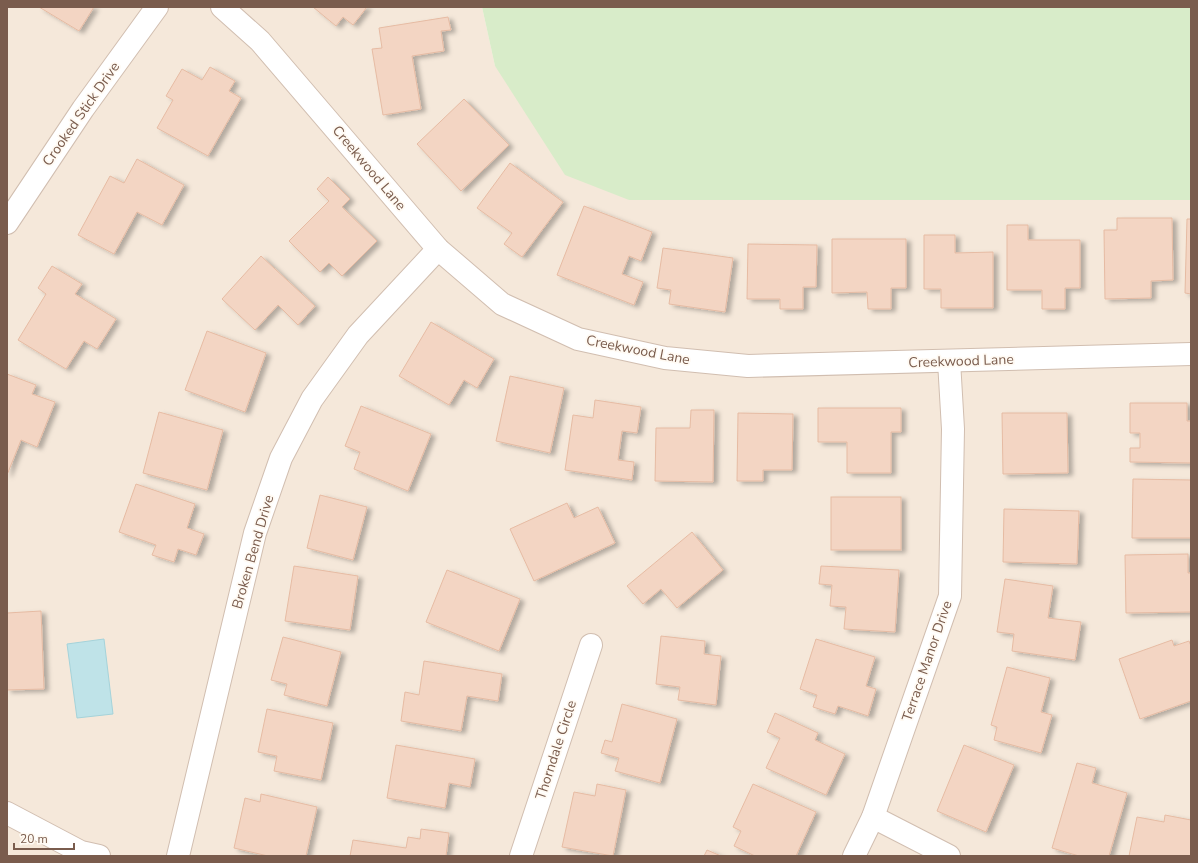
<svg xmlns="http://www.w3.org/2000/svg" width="1198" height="863" font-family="'Nunito Sans',sans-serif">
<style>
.residential{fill:#f5e8da}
.green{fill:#d8ecc9}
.water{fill:#bfe3e8;stroke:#a5d3da}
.building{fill:#f3d5c3;stroke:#e6bba3;filter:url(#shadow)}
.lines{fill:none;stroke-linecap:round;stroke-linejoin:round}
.street-casing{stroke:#d1beb0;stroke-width:24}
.street{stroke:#fff;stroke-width:22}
.labels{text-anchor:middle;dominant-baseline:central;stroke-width:3.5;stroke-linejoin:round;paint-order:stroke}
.street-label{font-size:14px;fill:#7a5c4d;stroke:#fffaf3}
</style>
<defs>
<filter id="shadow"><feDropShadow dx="4.5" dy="2.5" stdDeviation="2" flood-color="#0004"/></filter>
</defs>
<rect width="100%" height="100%" fill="#fdf6ec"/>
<!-- residential -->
<polygon class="residential" points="7,7 482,7 495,66 629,200 1191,200 1191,856 7,856"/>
<!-- green -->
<polygon class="green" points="482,7 1191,7 1191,200 629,200 565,175 495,66"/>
<!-- water -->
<polygon class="water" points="104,639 113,714 77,718 67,644"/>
<!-- building -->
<g class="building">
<polygon points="39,7 94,7 79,31"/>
<polygon points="313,7 367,7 353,25 343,17 336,26"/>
<polygon points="448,17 451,30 441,31 444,51 412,56 421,109 383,115 372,49 382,48 379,28"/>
<polygon points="210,67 235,81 229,91 241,98 208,156 157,128 173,100 166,96 182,69 202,80"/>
<polygon points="464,99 509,145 461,191 417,144"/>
<polygon points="137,159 184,185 162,225 137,212 114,254 78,235 110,176 124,183"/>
<polygon points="510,163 563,202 522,257 504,244 512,233 477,208"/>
<polygon points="328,177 350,199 342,207 377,241 342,276 329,263 320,272 289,241 329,201 317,189"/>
<polygon points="584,206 652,232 641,261 629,256 622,274 643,282 634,305 557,275"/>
<polygon points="1117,218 1172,218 1173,280 1151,281 1151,298 1105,299 1104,230 1117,230"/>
<polygon points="1187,219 1191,219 1191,294 1185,293"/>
<polygon points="1007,225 1028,225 1028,240 1080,240 1080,288 1065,288 1065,309 1042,309 1042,290 1007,290"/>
<polygon points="924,235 955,235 955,253 993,252 993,308 941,308 941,289 924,289"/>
<polygon points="832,239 906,239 906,288 891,288 891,309 868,309 867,292 832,293"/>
<polygon points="748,244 817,245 816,287 803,287 803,309 780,309 780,299 747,299"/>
<polygon points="663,248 733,258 725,312 669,304 671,290 657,288"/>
<polygon points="261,256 315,306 298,325 278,305 255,330 222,299"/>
<polygon points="52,266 82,284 75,294 116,319 97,349 84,341 66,369 18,340 46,294 38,288"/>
<polygon points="431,322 494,359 477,388 464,380 449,405 399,376"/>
<polygon points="207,331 266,353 245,412 185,390"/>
<polygon points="7,374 36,385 32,394 55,402 37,447 21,440 7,475"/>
<polygon points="510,376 564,388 550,453 496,441"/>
<polygon points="595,400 641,407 637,433 622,431 618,460 634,462 632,480 565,470 573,415 593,418"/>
<polygon points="1130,403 1187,403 1187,421 1191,421 1191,463 1130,462 1130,448 1140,448 1140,433 1130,433"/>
<polygon points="361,406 431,434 408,491 354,469 360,452 345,446"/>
<polygon points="818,408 901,408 901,432 891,432 891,473 847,473 847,442 818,442"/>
<polygon points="691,410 714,410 713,482 655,481 656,428 690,428"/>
<polygon points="159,412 223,430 207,490 143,473"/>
<polygon points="738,413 793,414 792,470 763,470 763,481 737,481"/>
<polygon points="1002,413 1067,413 1068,473 1003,474"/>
<polygon points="1133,479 1191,480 1191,538 1132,538"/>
<polygon points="136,484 195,504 187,528 204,534 196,555 178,549 174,562 152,555 156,545 119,532"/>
<polygon points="320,495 367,507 353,560 307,548"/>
<rect x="831" y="497" width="70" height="53"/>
<polygon points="567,503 574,518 598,507 615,543 534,581 510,529"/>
<polygon points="1004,509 1079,511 1077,564 1003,562"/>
<polygon points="692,532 723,570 677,608 661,589 643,604 627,586"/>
<polygon points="1188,554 1188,573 1191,573 1191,612 1126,613 1125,555"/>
<polygon points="294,566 358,576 350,630 285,621"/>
<polygon points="821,566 899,570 895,632 844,629 846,607 830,606 832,585 819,584"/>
<polygon points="447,570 520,599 499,651 426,622"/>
<polygon points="1005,579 1053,586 1048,618 1081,622 1075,660 1012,651 1014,634 997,632"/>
<polygon points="41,611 44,689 7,690 7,613"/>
<polygon points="661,636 705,641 704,654 721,656 716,705 678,700 680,687 656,684"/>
<polygon points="283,637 341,652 327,706 284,695 287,684 271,680"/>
<polygon points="816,639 875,657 866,686 876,689 868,716 838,706 835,714 813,707 817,695 800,689"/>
<polygon points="1172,640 1174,646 1189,641 1191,646 1191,701 1140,719 1119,659"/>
<polygon points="424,661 502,674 498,701 467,696 461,731 401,721 405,692 419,695"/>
<polygon points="1007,667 1050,678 1041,712 1052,715 1041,753 994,740 997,727 991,725"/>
<polygon points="622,704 677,719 660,783 615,771 619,758 601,753 605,740 612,742"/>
<polygon points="267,709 333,723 321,780 274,771 277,756 258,752"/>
<polygon points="775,713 818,733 815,740 845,754 826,795 766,768 780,738 767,732"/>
<polygon points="396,745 475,759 470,787 449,783 445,808 387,798"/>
<polygon points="964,745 1014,765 986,832 937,811"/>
<polygon points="1077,763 1096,768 1092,783 1127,793 1109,856 1079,856 1052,848"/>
<polygon points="597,784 626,790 613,856 562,847 574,792 595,796"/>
<polygon points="753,784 816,812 796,856 755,856 734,846 741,831 733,827"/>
<polygon points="261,794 317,807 306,856 268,856 234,848 245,798 260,802"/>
<polygon points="1165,815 1191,820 1191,856 1129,856 1137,817 1164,822"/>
<polygon points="421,829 449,833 446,856 350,856 353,840 406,848 408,837 420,839"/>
<polygon points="707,850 721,856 704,856"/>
</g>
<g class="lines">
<!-- street casing -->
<g class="street-casing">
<g id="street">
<polyline points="222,7 260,41 438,249 502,304 578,339 665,358 748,366 1191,354"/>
<polyline points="7,223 83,109 157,7"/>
<polyline points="7,813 81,852 99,856"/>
<polyline points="873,817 949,856"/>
<polyline points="178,856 255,533 281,458 312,399 358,335 438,249"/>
<polyline points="521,856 591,645"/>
<polyline points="854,856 873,817 950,596 953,429 949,361"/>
</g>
</g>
<!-- street -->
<use href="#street" class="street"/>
</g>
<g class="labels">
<!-- street labels -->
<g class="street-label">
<text transform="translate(81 114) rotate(-55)">Crooked Stick Drive</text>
<text transform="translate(369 168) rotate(50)">Creekwood Lane</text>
<text transform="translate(638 350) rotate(11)">Creekwood Lane</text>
<text transform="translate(961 361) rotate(-2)">Creekwood Lane</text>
<text transform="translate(253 552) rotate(-74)">Broken Bend Drive</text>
<text transform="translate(927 661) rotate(-71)">Terrace Manor Drive</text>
<text transform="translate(556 750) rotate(-72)">Thorndale Circle</text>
</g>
</g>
<!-- border -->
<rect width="1198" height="863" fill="none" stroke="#7a5c4d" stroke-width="16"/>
<!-- scale -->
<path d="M14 843v6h60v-6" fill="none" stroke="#7a5c4d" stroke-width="2"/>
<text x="20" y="843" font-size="12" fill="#7a5c4d" stroke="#fffaf3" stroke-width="3" paint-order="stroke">20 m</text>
</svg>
